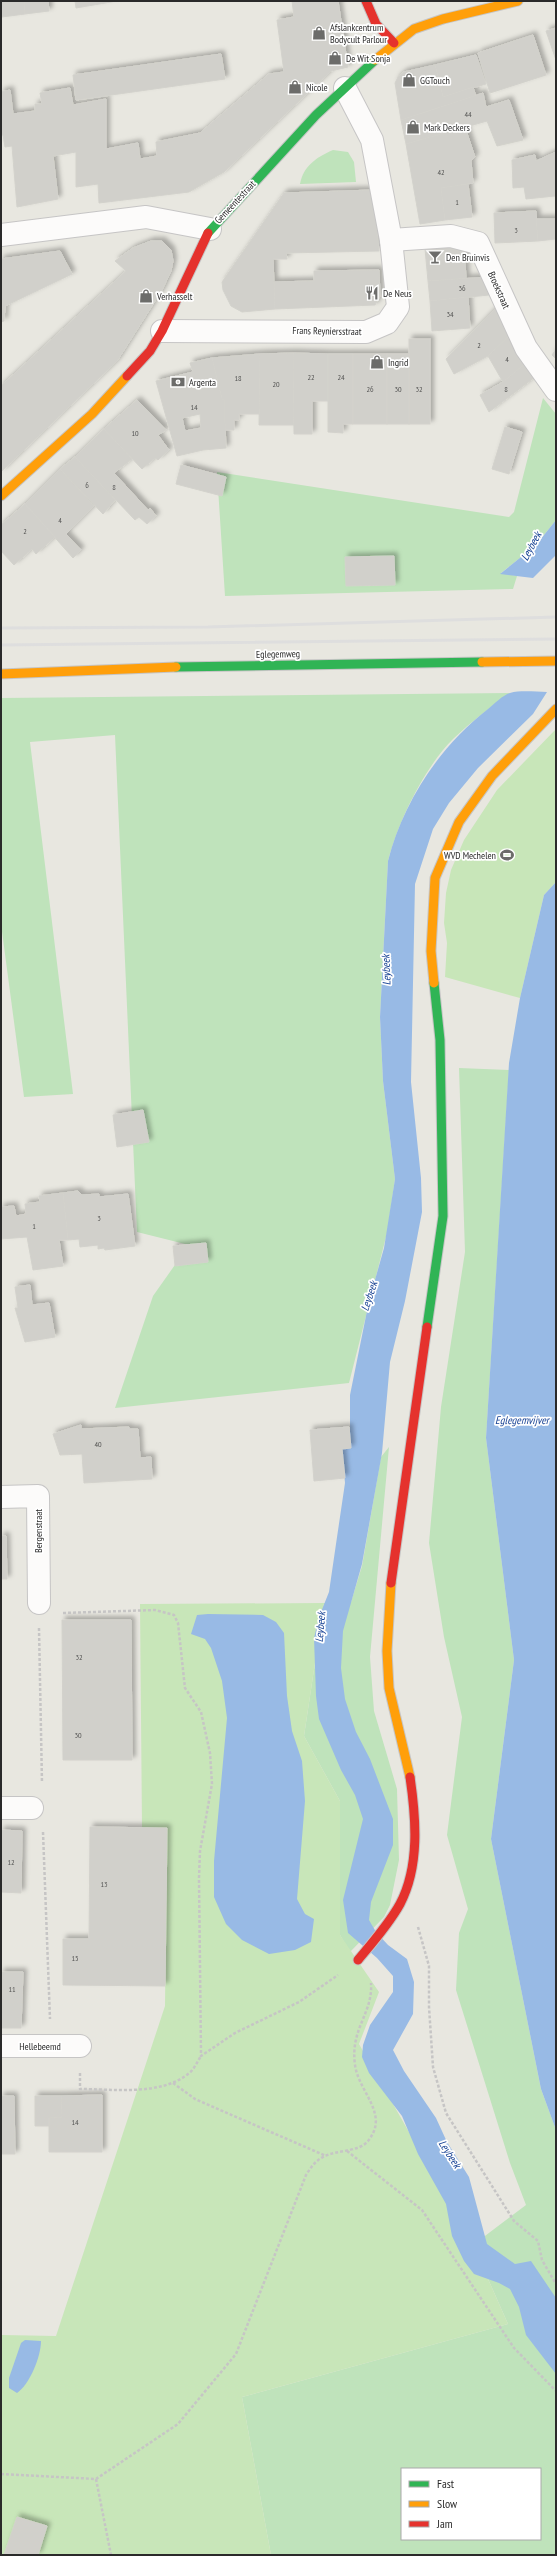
<svg xmlns="http://www.w3.org/2000/svg" width="557" height="2556" font-family="'PT Sans Narrow',sans-serif">
<style>
.green{fill:#bfe3bb;fill-rule:evenodd}
.pitch{fill:#c8e6b9}
.water{fill:#98bae5}
.building{fill:#d1d0cb;stroke:#d3d2cc;fill-rule:evenodd;filter:url(#shadow)}
.lines{fill:none;stroke-linecap:round;stroke-linejoin:round}
.street-casing{stroke:#c6c5c5;stroke-width:24}
.fast-casing{stroke:#c6c5c5;stroke-width:11}
.slow-casing{stroke:#c6c5c5;stroke-width:11}
.jam-casing{stroke:#c6c5c5;stroke-width:11}
.path{stroke:#c6c5c5;stroke-width:2.5;stroke-dasharray:3 2;stroke-linecap:butt}
.street{stroke:#fcfbfa;stroke-width:22}
.fast{stroke:#30b455;stroke-width:9}
.slow{stroke:#ff9f0a;stroke-width:9}
.jam{stroke:#e5322d;stroke-width:9}
.rail{stroke:#dedede;stroke-width:3}
.labels{text-anchor:middle;dominant-baseline:central;stroke-width:3.5;stroke-linejoin:round;paint-order:stroke}
.number-label{font-size:8px;fill:#545453}
.poi-label{font-size:10px;fill:#2a2a2a;stroke:#fff;text-anchor:start}
.street-label{font-size:10px;fill:#2a2a2a;stroke:#fff}
.water-label{font-size:11px;font-style:italic;fill:#154093;stroke:#fff}
</style>
<defs>
<filter id="shadow"><feDropShadow dx="3.5" dy="-3.5" stdDeviation="2" flood-color="#0004"/></filter>
</defs>
<rect width="100%" height="100%" fill="#e8e7e0"/>
<!-- green -->
<g class="green">
<path d="M333 150 348 152 354 162 356 182 300 184C303 166 317 157 333 150Z"/>
<polygon points="543,398 556,414 556,520 536,545 501,573 517,576 513,589 225,596 217,472 509,517 514,512"/>
<path d="M510 693C490 707 471 722 453 739 424 768 398 822 388 861L380 1017 383 1081 395 1179 387 1233 349 1383 115 1408 153 1296 189 1245 137 1232 115 735 30 742 73 1094 24 1097 1 924V698Z"/>
<path d="M459 1068 509 1070 486 1438 514 1660 491 1839 541 2089 556 2130V2555H271L242 2397 508 2324 473 2245 526 2205 510 2163 456 1990 459 1933 468 1909 447 1835 462 1717 444 1637 429 1543 441 1407 465 1252ZM402 2469H540V2539H402Z"/>
<polygon points="389,1447 370,1657 374,1711 397,1789 399,1860 390,1905 384,1917 350,1952 340,1935 340,1801 304,1736 324,1603 351,1602 362,1566 381,1457"/>
</g>
<!-- pitch -->
<g class="pitch">
<polygon points="556,729 556,882 544,895 520,998 445,977 447,943 444,923 446,893 451,870 464,840 497,790"/>
<polygon points="324,1603 304,1736 340,1801 340,1935 379,1992 359,2044 473,2245 508,2324 242,2397 271,2555 1,2555 1,2335 56,2336 165,2006 167,1828 142,1828 140,1604"/>
</g>
<!-- water -->
<g class="water">
<polygon points="556,520 556,555 533,578 500,574 536,545"/>
<path d="M547 692 533 714 478 768 449 803 433 829 415 884 411 1082 421 1178 422 1212 405 1301 390 1362 382 1453 362 1564 343 1631 341 1668 345 1699 356 1732 370 1759 393 1819V1845L371 1902 369 1920 376 1932 388 1945 407 1959 414 1982 413 2014 393 2050 404 2071 436 2118 447 2142 469 2177 487 2244 515 2264 531 2261 556 2298V2374L526 2335 519 2307 510 2289 499 2283 474 2274 464 2261 452 2236 446 2204 418 2154 402 2116 369 2073 362 2057 363 2045 370 2025 393 1992V1976L377 1958 348 1933 343 1900 363 1819 355 1795 341 1770 319 1719 316 1696 314 1638 319 1617 329 1592 336 1544 345 1483 342 1449 350 1448V1395L369 1301 384 1248 395 1179 383 1081 380 1017 388 861C403 802 440 746 488 709 494 704 503 695 510 693 521 690 536 692 547 692Z"/>
<polygon points="556,882 556,2130 541,2089 491,1839 514,1660 486,1438 509,1063 520,998 544,895"/>
<polygon points="208,1614 263,1615 276,1622 284,1633 287,1696 292,1731 302,1761 305,1801 297,1899 305,1914 314,1919 311,1942 295,1950 269,1954 242,1940 226,1924 214,1897 214,1861 227,1718 222,1681 211,1648 205,1639 191,1634 197,1615"/>
<path d="M25 2340 41 2341C41 2356 30 2384 17 2393L9 2388V2378L21 2343Z"/>
</g>
<!-- building -->
<g class="building">
<polygon points="1,1 24,1 25,14 2,17"/>
<polygon points="24,1 48,1 49,11 25,14"/>
<polygon points="75,1 117,1 76,8"/>
<polygon points="292,1 338,1 348,67 331,71 224,172 189,192 99,203 98,184 76,187 76,152 53,156 58,199 17,207 12,146 5,147 3,135 1,135 1,92 10,90 13,114 35,111 35,104 42,104 40,93 70,88 73,105 106,99 106,149 138,143 140,159 157,156 156,142 200,133 269,74 284,72 277,20 294,17"/>
<polygon points="556,28 556,60 546,31"/>
<polygon points="533,35 546,75 490,93 478,53"/>
<polygon points="221,54 225,79 76,100 73,75"/>
<polygon points="476,55 486,84 443,97 435,65"/>
<polygon points="435,65 443,97 473,87 476,96 401,120 395,83 398,77 404,72"/>
<polygon points="483,93 486,107 509,100 523,140 497,146 487,121 406,144 401,120"/>
<polygon points="465,127 475,157 471,161 473,183 441,188 445,220 420,224 406,144"/>
<polygon points="556,152 556,198 555,196 526,199 524,187 513,188 512,160 535,155 536,161"/>
<polygon points="468,184 472,217 445,220 441,188"/>
<polygon points="373,190 379,251 286,253 287,259 273,259 275,309 242,312 231,306 223,290 222,282 284,193"/>
<polygon points="536,211 538,241 495,243 494,213"/>
<polygon points="536,219 556,219 556,239 538,241"/>
<polygon points="151,241 162,241 171,250 173,261 171,271 162,290 117,361 1,472 1,386 126,271 115,261 133,248"/>
<polygon points="464,246 466,278 428,281 425,249"/>
<polygon points="60,251 72,274 5,306 4,321 1,322 1,259"/>
<polygon points="379,270 380,296 375,305 275,309 274,282 314,281 314,271"/>
<polygon points="490,277 499,294 430,301 428,281"/>
<polygon points="468,297 470,328 432,331 430,301"/>
<polygon points="496,308 510,335 488,356 454,374 446,359"/>
<polygon points="510,335 526,363 503,382 488,356"/>
<rect x="409" y="339" width="21" height="85"/>
<polygon points="556,349 556,359 552,355"/>
<polygon points="293,353 294,425 259,425 260,354"/>
<polygon points="293,353 328,354 328,401 312,401 312,434 294,434"/>
<polygon points="260,354 259,414 239,414 239,420 234,420 234,430 224,430 224,400 222,399 212,358"/>
<polygon points="328,354 353,354 353,424 343,424 343,433 328,432"/>
<rect x="353" y="354" width="34" height="70"/>
<rect x="387" y="354" width="22" height="70"/>
<path d="M212 358 222 399 224 400 226 448 203 450 177 456 156 381 193 372 190 363ZM200 414 201 428 185 431 182 418Z"/>
<polygon points="526,363 535,377 489,412 480,395 503,382"/>
<polygon points="137,400 166,430 158,435 169,450 158,460 155,458 142,469 104,429"/>
<polygon points="505,427 522,432 509,474 492,469"/>
<polygon points="104,429 132,459 114,473 148,510 150,508 156,516 147,524 139,517 135,520 75,457"/>
<polygon points="75,457 115,500 103,514 60,469"/>
<polygon points="181,465 226,477 222,496 176,484"/>
<polygon points="60,469 94,506 66,534 81,550 73,558 25,504"/>
<polygon points="25,504 55,537 36,554 32,549 14,565 1,551 1,525"/>
<polygon points="394,556 395,585 346,586 345,557"/>
<polygon points="143,1110 149,1142 117,1147 113,1115"/>
<polygon points="78,1191 82,1195 99,1194 99,1197 128,1194 135,1246 105,1250 104,1248 98,1249 98,1245 80,1247 79,1239 68,1240 63,1193"/>
<polygon points="63,1193 68,1240 59,1240 63,1266 33,1270 27,1237 1,1239 1,1207 14,1206 16,1216 26,1214 25,1204 40,1202 39,1196"/>
<polygon points="206,1243 208,1262 175,1266 173,1246"/>
<polygon points="30,1285 32,1305 49,1303 55,1337 25,1342 15,1308 18,1308 15,1287"/>
<polygon points="81,1425 81,1429 129,1427 129,1429 138,1429 140,1458 151,1457 152,1479 84,1483 82,1454 60,1455 53,1434"/>
<polygon points="349,1427 351,1448 342,1449 345,1478 314,1481 310,1430"/>
<polygon points="1,1536 6,1536 7,1579 1,1579"/>
<polygon points="62,1620 131,1620 132,1760 63,1760"/>
<polygon points="90,1827 167,1828 165,1986 63,1985 63,1939 89,1939"/>
<polygon points="1,1830 22,1831 21,1893 1,1892"/>
<polygon points="1,1972 23,1972 21,2028 1,2028"/>
<polygon points="102,2095 102,2152 49,2152 49,2118 62,2117 61,2096"/>
<polygon points="1,2096 14,2096 15,2154 1,2154"/>
<polygon points="35,2096 61,2096 62,2117 49,2118 49,2126 35,2126"/>
<polygon points="17,2517 47,2526 38,2555 4,2555"/>
</g>
<g class="lines">
<!-- street casing -->
<g class="street-casing">
<g id="street">
<polyline points="1,235 146,217 210,229"/>
<polyline points="391,240 451,236 478,243 526,348 556,390"/>
<polyline points="162,331 366,332 387,323 398,307 391,240 372,140 345,88"/>
<polyline points="1,1497 38,1496 39,1603"/>
<polyline points="1,1808 32,1808"/>
<polyline points="1,2046 80,2046"/>
</g>
</g>
<!-- fast casing -->
<g class="fast-casing">
<g id="fast">
<polyline points="208,233 316,115 375,60"/>
<polyline points="176,667 482,662"/>
<polyline points="427,1327 443,1216 440,1040 434,983"/>
</g>
</g>
<!-- slow casing -->
<g class="slow-casing">
<g id="slow">
<polyline points="375,60 414,29 443,19 518,1"/>
<polyline points="1,496 92,414 127,376"/>
<polyline points="482,662 556,661"/>
<polyline points="1,674 176,667"/>
<polyline points="434,983 431,951 435,878 459,822 492,776 556,709"/>
<polyline points="391,1583 387,1651 389,1688 410,1777"/>
</g>
</g>
<!-- jam casing -->
<g class="jam-casing">
<g id="jam">
<polyline points="366,1 376,24 394,43"/>
<polyline points="127,376 150,351 162,331 208,233"/>
<polyline points="391,1583 427,1327"/>
<path d="M358 1960C373 1942 389 1924 400 1904 420 1866 416 1818 410 1777"/>
</g>
</g>
<!-- path -->
<g class="path">
<polyline points="63,1613 155,1610 174,1615 178,1623 185,1688 201,1712 210,1753 212,1784 200,1851 199,1878 201,2056 235,2033 299,2002 338,1975"/>
<polyline points="39,1628 42,1783"/>
<polyline points="43,1832 50,2019"/>
<polyline points="418,1927 429,1966 429,2007 433,2067 446,2113 514,2221 538,2241 542,2260 556,2284"/>
<path d="M80 2073V2089C113 2089 160 2096 188 2074 194 2070 197 2062 201 2056"/>
<polyline points="173,2083 195,2099 326,2156"/>
<polyline points="347,2151 422,2210 514,2348 556,2391"/>
<path d="M1 2474 96 2479 178 2424 236 2354 306 2175C311 2167 316 2160 325 2156 337 2150 359 2152 368 2141 390 2114 359 2093 355 2065 350 2028 373 2014 371 1983"/>
<polyline points="96,2479 111,2555"/>
</g>
<!-- street -->
<use href="#street" class="street"/>
<!-- fast -->
<use href="#fast" class="fast"/>
<!-- slow -->
<use href="#slow" class="slow"/>
<!-- jam -->
<use href="#jam" class="jam"/>
<!-- rail -->
<g class="rail">
<polyline points="1,628 208,627 556,617"/>
<polyline points="1,645 556,639"/>
</g>
</g>
<!-- icons -->
<defs>
<g id="shop-bare" transform="scale(1.08)"><path d="M-5-2.5h2.3a2.7 3.5 0 0 1 5.4 0H5L5.5 6h-11ZM-1.5-2.5h3a1.5 2.3 0 0 0-3 0Z" fill="#6c6c6a" stroke="#fff" stroke-width="2.5" paint-order="stroke"/></g>
<g id="bar-bare" transform="scale(1.08)"><path d="M-6-5H6L.8 .8V4.5H3.5V6h-7V4.5H-.8V.8Z" fill="#6c6c6a" stroke="#fff" stroke-width="2.5" paint-order="stroke"/></g>
<g id="restaurant-bare" transform="scale(1.08)"><path d="M-5-6h1v4h1v-4h1v4h1v-4h1v5L-1.5 .5V6h-2V.5L-5-1ZM5-6V6H3V1.5H1.5Q1.5-4 5-6Z" fill="#6c6c6a" stroke="#fff" stroke-width="2.5" paint-order="stroke"/></g>
<g id="bank-bare" transform="scale(1.08)"><path d="M-6-4H6V4H-6ZM0-2.3a2.3 2.3 0 1 0 0 4.6a2.3 2.3 0 1 0 0-4.6Z" fill="#6c6c6a" stroke="#fff" stroke-width="2.5" paint-order="stroke"/></g>
<g id="stadium-bare" transform="scale(1.08)"><path d="M0-5a6.5 5 0 1 0 0 10a6.5 5 0 1 0 0-10ZM-3.5-1.8h7v3.6h-7Z" fill="#6c6c6a" stroke="#fff" stroke-width="2.5" paint-order="stroke"/></g>
</defs>
<g fill-rule="evenodd">
<use href="#shop-bare" x="319" y="33"/>
<use href="#shop-bare" x="335" y="58"/>
<use href="#shop-bare" x="409" y="80"/>
<use href="#shop-bare" x="295" y="87"/>
<use href="#shop-bare" x="413" y="127"/>
<use href="#bar-bare" x="435" y="257"/>
<use href="#restaurant-bare" x="372" y="293"/>
<use href="#shop-bare" x="146" y="296"/>
<use href="#shop-bare" x="377" y="362"/>
<use href="#bank-bare" x="178" y="382"/>
<use href="#stadium-bare" x="507" y="855"/>
</g>
<g class="labels">
<!-- number labels -->
<g class="number-label">
<text x="468" y="114">44</text>
<text x="441" y="172">42</text>
<text x="457" y="202">1</text>
<text x="516" y="230">3</text>
<text x="462" y="288">36</text>
<text x="450" y="314">34</text>
<text x="479" y="345">2</text>
<text x="507" y="359">4</text>
<text x="311" y="377">22</text>
<text x="341" y="377">24</text>
<text x="238" y="378">18</text>
<text x="276" y="384">20</text>
<text x="370" y="389">26</text>
<text x="398" y="389">30</text>
<text x="419" y="389">32</text>
<text x="506" y="389">8</text>
<text x="194" y="407">14</text>
<text x="135" y="433">10</text>
<text x="87" y="485">6</text>
<text x="114" y="487">8</text>
<text x="60" y="520">4</text>
<text x="25" y="531">2</text>
<text x="99" y="1218">3</text>
<text x="34" y="1226">1</text>
<text x="98" y="1444">40</text>
<text x="79" y="1657">32</text>
<text x="78" y="1735">30</text>
<text x="11" y="1862">12</text>
<text x="104" y="1884">13</text>
<text x="75" y="1958">15</text>
<text x="12" y="1989">11</text>
<text x="75" y="2122">14</text>
</g>
<!-- poi labels -->
<g class="poi-label">
<text x="330" y="27">Afslankcentrum<tspan x="330" dy="12">Bodycult Parlour</tspan></text>
<text x="346" y="58">De Wit Sonja</text>
<text x="420" y="80">GGTouch</text>
<text x="306" y="87">Nicole</text>
<text x="424" y="127">Mark Deckers</text>
<text x="446" y="257">Den Bruinvis</text>
<text x="383" y="293">De Neus</text>
<text x="157" y="296">Verhasselt</text>
<text x="388" y="362">Ingrid</text>
<text x="189" y="382">Argenta</text>
<text x="496" y="855" text-anchor="end">WVD Mechelen</text>
</g>
<!-- street labels -->
<g class="street-label">
<text transform="translate(235 202) rotate(-47)">Gemeentestraat</text>
<text transform="translate(499 290) rotate(66)">Broekstraat</text>
<text transform="translate(327 331) rotate(1)">Frans Reyniersstraat</text>
<text transform="translate(278 654) rotate(-1)">Eglegemweg</text>
<text transform="translate(38 1531) rotate(-90)">Bergenstraat</text>
<text x="40" y="2046">Hellebeemd</text>
</g>
<!-- water labels -->
<g class="water-label">
<text transform="translate(531 546) rotate(-62)">Leybeek</text>
<text transform="translate(386 970) rotate(-92)">Leybeek</text>
<text transform="translate(369 1296) rotate(-72)">Leybeek</text>
<text x="522" y="1420">Eglegemvijver</text>
<text transform="translate(320 1627) rotate(-85)">Leybeek</text>
<text transform="translate(450 2154) rotate(57)">Leybeek</text>
</g>
</g>
<!-- border -->
<rect width="557" height="2556" fill="none" stroke="#2a2a2a" stroke-width="4"/>
<!-- legend -->
<rect x="401" y="2468" width="140" height="72" fill="#ffffff" stroke="#aaaaaa"/>
<rect x="409" y="2481" width="20" height="6" fill="#30b455" stroke="#aaaaaa"/>
<text x="437" y="2488" font-size="12" fill="#2a2a2a">Fast</text>
<rect x="409" y="2501" width="20" height="6" fill="#ff9f0a" stroke="#aaaaaa"/>
<text x="437" y="2508" font-size="12" fill="#2a2a2a">Slow</text>
<rect x="409" y="2521" width="20" height="6" fill="#e5322d" stroke="#aaaaaa"/>
<text x="437" y="2528" font-size="12" fill="#2a2a2a">Jam</text>
</svg>
